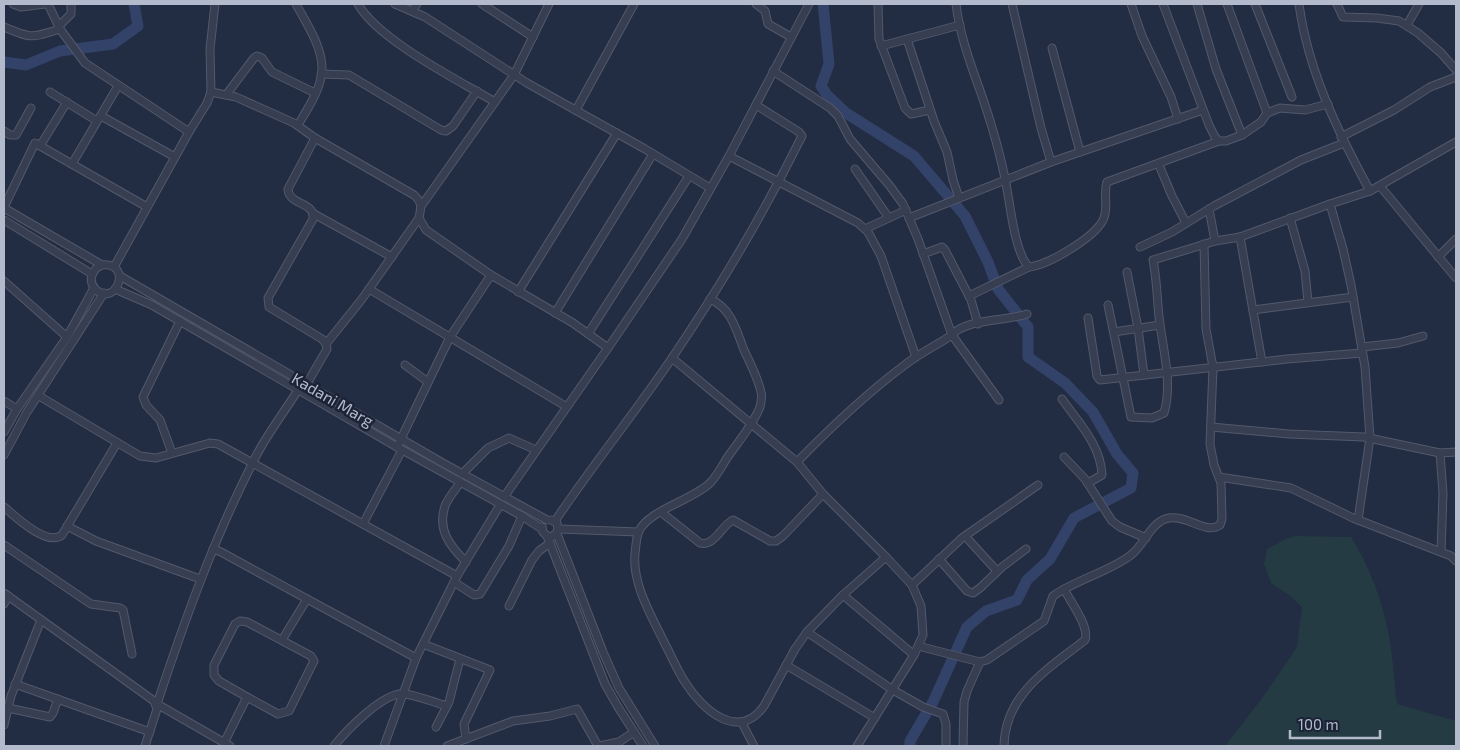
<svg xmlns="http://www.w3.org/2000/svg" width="1460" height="750" font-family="'Exo 2',sans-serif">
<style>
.green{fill:#243b43}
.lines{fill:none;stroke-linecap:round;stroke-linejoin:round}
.river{stroke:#334269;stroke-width:11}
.minor-casing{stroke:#52596c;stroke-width:9}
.minor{stroke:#373e52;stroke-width:7}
.labels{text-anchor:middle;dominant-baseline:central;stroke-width:5;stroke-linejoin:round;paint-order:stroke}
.street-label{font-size:16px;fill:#b3bacc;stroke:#1c2337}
</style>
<rect width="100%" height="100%" fill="#222c42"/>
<!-- green -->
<path class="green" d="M1295 536 1351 537C1370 567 1382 600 1389 635 1393 657 1394 681 1397 704L1456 721V746H1225L1263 697 1297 647 1302 607 1289 595 1271 583 1264 564 1267 549 1286 539Z"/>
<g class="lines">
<!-- river -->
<g class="river">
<polyline points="823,4 829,64 821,86 827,95 846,113 914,156 965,216 988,262 998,289 1028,327 1028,357 1065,383 1093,412 1117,454 1133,473 1131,488 1074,518 1050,559 1027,580 1017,600 986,611 967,627 933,702 910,741 910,746"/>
<polyline points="4,62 26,65 60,51 113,44 138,26 134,4"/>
</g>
<!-- minor casing -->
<g class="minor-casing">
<g id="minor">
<polyline points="13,4 21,7 45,4"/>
<polyline points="48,4 60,29 85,63 189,132"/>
<path d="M296 4C306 23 322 46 322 68 322 88 308 108 298 125"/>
<path d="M358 4C378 40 458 80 495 102"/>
<polyline points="395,4 425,17 527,83 645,149 710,188"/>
<polyline points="482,4 533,37"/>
<polyline points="756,4 765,11 768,24 791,37"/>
<polyline points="878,4 879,39 905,108 911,114 930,110"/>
<path d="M956 4C960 38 973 70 984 102 994 132 1003 164 1008 195 1011 212 1016 255 1029 267 1048 265 1094 238 1103 220 1109 209 1103 194 1107 182L1219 141"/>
<polyline points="1012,4 1041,128 1051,162"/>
<polyline points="1131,4 1142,36 1171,97 1178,119"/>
<polyline points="1163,4 1209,125 1215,137 1219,141 1226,141 1242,135 1261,122 1267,113 1280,108 1305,110 1328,104"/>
<polyline points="1197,4 1216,69 1242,135"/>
<polyline points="1227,4 1267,113"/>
<polyline points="1255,4 1292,97"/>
<path d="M1299 4C1308 71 1338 132 1370 191"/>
<polyline points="1337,4 1343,17 1377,18 1399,21 1418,33 1441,53 1456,70"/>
<polyline points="412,11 417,4"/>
<polyline points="1407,25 1419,4"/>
<polyline points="59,26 71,14 71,4"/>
<path d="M4 27C32 39 31 38 60 29"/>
<polyline points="907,39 934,121 947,152 953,180 959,198"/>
<polyline points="881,46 960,25"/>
<polyline points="1052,48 1080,152"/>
<polyline points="773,71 830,108 838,116 850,139 890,186 903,204 918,239 952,335 999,400"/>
<polyline points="321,74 349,75 441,130 446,131 453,126 477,91"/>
<polyline points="50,92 97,121"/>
<path d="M211 92 236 97 294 123 315 138 414 195C423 203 421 208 419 218L426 230 491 275 573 323 608 348"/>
<polyline points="226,95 254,58 257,56 262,58 272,72 315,93"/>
<polyline points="576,110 634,4"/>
<polyline points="101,116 175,157"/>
<polyline points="4,131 10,135 16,135 31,108"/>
<polyline points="1341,137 1394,110 1430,87 1456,77"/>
<polyline points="40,146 67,102"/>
<polyline points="729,156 858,223 868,232 881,256 916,357"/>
<polyline points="72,164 118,86"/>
<polyline points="1159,165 1172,196 1186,223"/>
<polyline points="855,169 889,218"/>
<polyline points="1380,186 1456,278"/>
<polyline points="1330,204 1343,249 1351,285 1365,367 1370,438 1358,520"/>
<polyline points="422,205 514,75 549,4"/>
<polyline points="4,207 35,143 147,207"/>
<path d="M4 208 102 265C133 262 117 307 96 290 87 281 92 269 102 265"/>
<polyline points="1209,209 1215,241"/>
<polyline points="314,214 392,257"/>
<polyline points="909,218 1051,162 1203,110"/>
<polyline points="1290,218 1305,271 1308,302"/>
<polyline points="4,220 92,274"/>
<polyline points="865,229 906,210"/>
<polyline points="1240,237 1262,362"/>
<polyline points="1140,247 1172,232 1214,206 1301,160 1344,143"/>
<polyline points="923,254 942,247 945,250 971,300 978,324"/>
<polyline points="1438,257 1456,239"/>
<polyline points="114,267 189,132 207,103 211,92 210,49 215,4"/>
<polyline points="1127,272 1138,328 1144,375"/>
<polyline points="120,276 441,462 547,520"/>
<polyline points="4,281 67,337"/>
<polyline points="115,289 152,305 397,447 522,516 542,529"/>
<polyline points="369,289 567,407"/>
<polyline points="518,292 617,133"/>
<polyline points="969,296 1029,267"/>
<path d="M710 299C731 308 736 329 744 350 750 363 758 378 761 392 762 396 761 403 760 407 753 425 738 442 727 458 722 466 717 476 710 483 693 500 649 510 639 531 636 537 636 547 635 553 632 584 651 615 664 642 671 655 677 670 685 682 702 710 739 742 764 706L795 649 807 632 843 595 886 557"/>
<path d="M1108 305 1131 417 1152 418 1164 413C1174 379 1160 341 1158 306 1157 290 1156 276 1153 260L1215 241 1240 237 1330 204 1370 191 1456 142"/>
<polyline points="1253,310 1353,297"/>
<polyline points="555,313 653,154"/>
<polyline points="1088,318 1097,376 1100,380 1287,359 1362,353"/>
<polyline points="1114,332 1160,325"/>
<polyline points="588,334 689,176"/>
<polyline points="326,344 362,299 419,218"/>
<polyline points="1362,347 1398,343 1423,336"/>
<polyline points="672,358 797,462 823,494 886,557 912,585 921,606 923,635 914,655 857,746"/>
<polyline points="405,365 428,382"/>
<path d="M305 387 327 349 326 344 322 339 269 307 268 298 313 219C316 202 288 205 288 189L315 138"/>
<polyline points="39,396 140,456 156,458 210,443 218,444 457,576"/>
<path d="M1062 399C1078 422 1101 445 1102 475L1088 483"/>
<polyline points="4,401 17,409"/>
<polyline points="1211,427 1289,434 1364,437 1440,453 1456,452"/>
<polyline points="4,432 17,409 67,337 94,288"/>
<polyline points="397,447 450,337 491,275"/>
<polyline points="172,453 160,420 146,405 143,397 180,321"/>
<polyline points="1440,453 1443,493 1441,552"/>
<polyline points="4,455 27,412 104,293"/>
<polyline points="1064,457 1085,479 1112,521 1120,527 1146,538"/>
<path d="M797 462C831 427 867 393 906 364 920 353 937 345 952 335 965 319 1007 321 1027 314"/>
<polyline points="462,474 488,448 509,438 536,450"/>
<polyline points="1219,477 1291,488 1353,518 1451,556 1456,561"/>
<path d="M460 483C455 490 448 498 445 506 437 530 450 546 466 562"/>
<polyline points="504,497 608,348 682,239 729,156 809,4"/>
<path d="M4 507C16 517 47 547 62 535L117 443"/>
<path d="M661 512 700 543C714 547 722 525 733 520L770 541H776L783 536 823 494"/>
<path d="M555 521C592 466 634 414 672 358 720 287 764 213 802 136L799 132 756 105"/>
<polyline points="363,524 402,450"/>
<polyline points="67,526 96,541 200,579"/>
<polyline points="542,527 543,532 547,536 605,684 618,707 643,746"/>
<polyline points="559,529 638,532"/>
<polyline points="557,534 603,652 619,688 655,746"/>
<polyline points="547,536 552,537 558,531 557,523 551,520"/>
<polyline points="965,536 997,571"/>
<polyline points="4,545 91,604 120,608 123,610 132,654"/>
<polyline points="213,549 221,552 307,599"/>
<polyline points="939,559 967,591 973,593 980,588 1002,567 1026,549"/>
<polyline points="454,582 474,595 480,594 509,546 522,516"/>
<polyline points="912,585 962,538 1038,485"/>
<polyline points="4,593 154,701 157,709 145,746"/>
<polyline points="843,595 914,655"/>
<polyline points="4,604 8,596"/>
<polyline points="509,606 532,560 539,551 550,543"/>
<polyline points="807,632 893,690 923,707 943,714 946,724 946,746"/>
<polyline points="282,640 307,599 416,658"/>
<polyline points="423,644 490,670 464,724 466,739"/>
<path d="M918 646 980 662 987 660 1044 621 1053 596C1077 579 1109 572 1131 555 1145 544 1151 521 1169 518 1189 515 1205 535 1220 525L1222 519 1221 483 1214 465 1210 444 1213 367 1206 329 1204 244"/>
<polyline points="786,665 875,718"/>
<polyline points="15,684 150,732"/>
<polyline points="8,708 50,717 53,713 58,699"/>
<polyline points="742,723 754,746"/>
<polyline points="4,725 11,696 41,620"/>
<polyline points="436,727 449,702 460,659"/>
<polyline points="224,743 247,697 219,681 214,675 214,665 235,624 240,621 247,622 311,656 314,661 289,711 278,714 247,697"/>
<path d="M230 746 157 704C184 622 213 541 252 464 264 438 283 414 298 390"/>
<path d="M334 746C346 731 384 691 405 694 419 696 433 702 447 706"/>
<polyline points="384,746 416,658 457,576 500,505"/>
<polyline points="447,746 513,721 550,716 577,709 598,746"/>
<polyline points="599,746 619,742 634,732"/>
<polyline points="963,746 964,702 967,691 980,662"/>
<path d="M1004 746C1005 694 1048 669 1085 640 1090 627 1070 601 1064 589"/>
</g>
</g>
<!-- minor -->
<use href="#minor" class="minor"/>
</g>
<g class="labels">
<!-- street labels -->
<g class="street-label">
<text transform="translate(333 399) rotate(30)">Kadani Marg</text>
</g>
</g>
<!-- border -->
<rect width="1460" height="750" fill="none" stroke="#b3bacc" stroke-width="10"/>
<!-- scale -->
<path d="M1290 730v8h90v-8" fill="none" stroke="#b3bacc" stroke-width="2.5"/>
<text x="1298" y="730" font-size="15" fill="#b3bacc" stroke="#1c2337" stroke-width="4" paint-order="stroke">100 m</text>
</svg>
